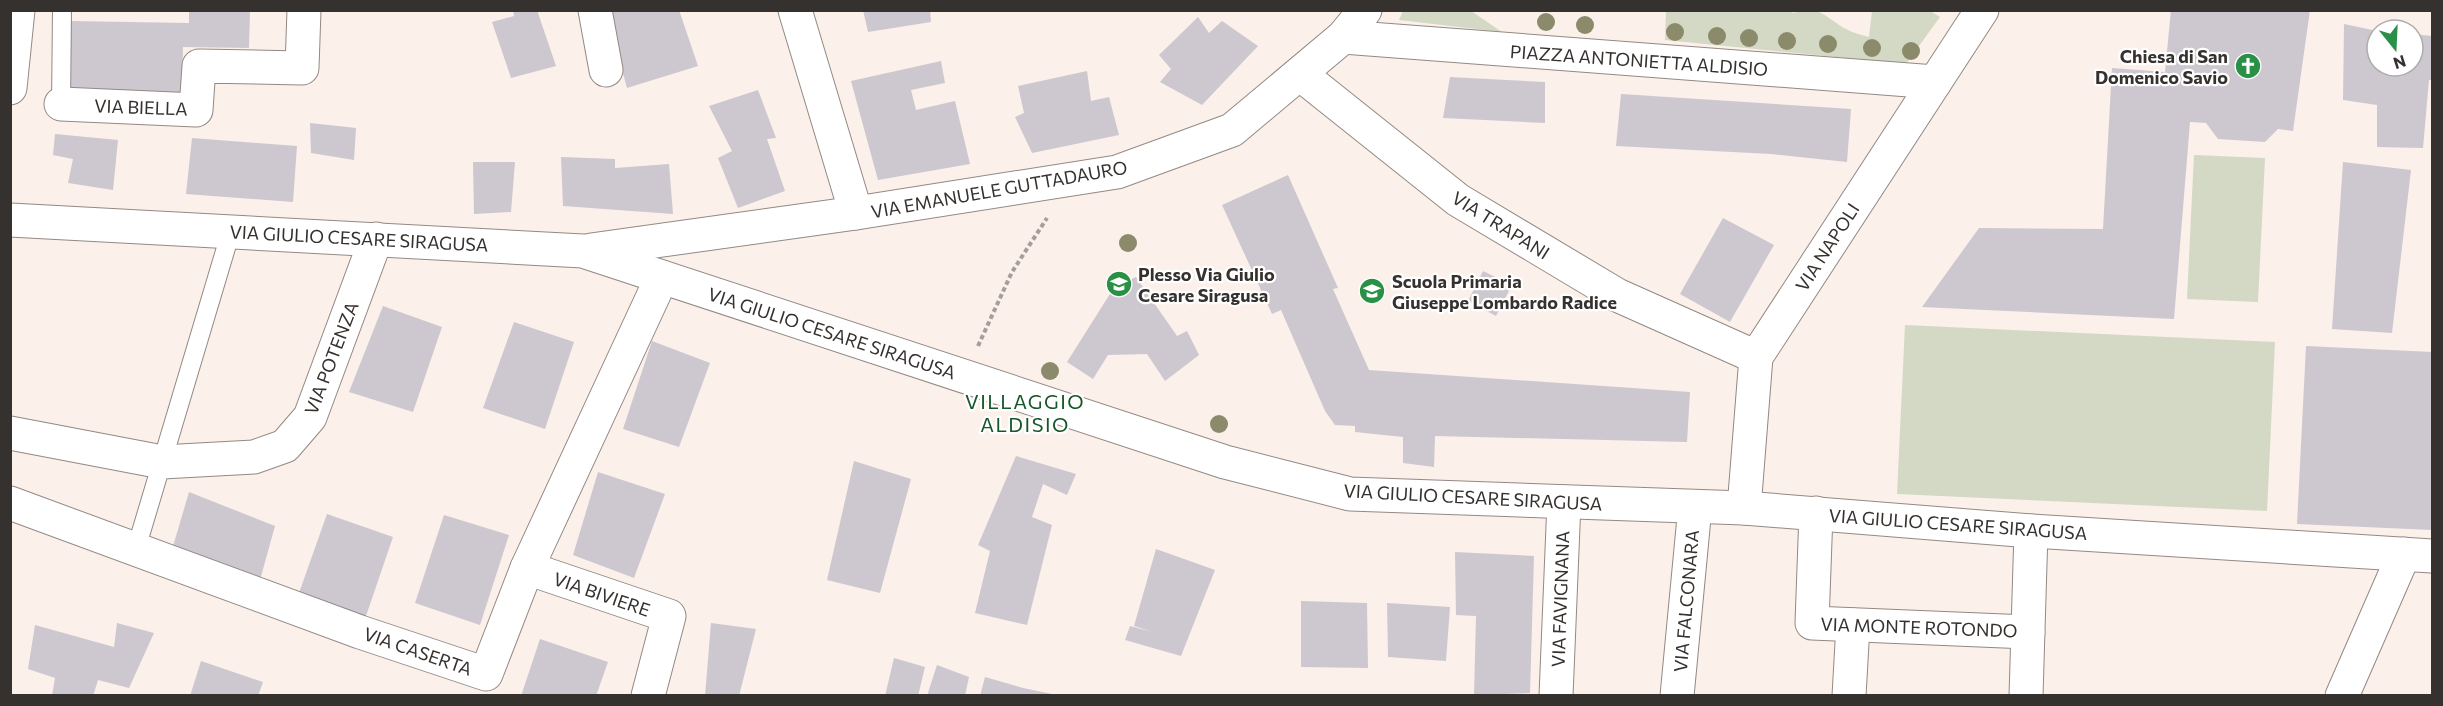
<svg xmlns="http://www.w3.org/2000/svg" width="2443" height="706" font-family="Commissioner,sans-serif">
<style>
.green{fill:#d3d9c4}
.building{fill:#cdc7d0}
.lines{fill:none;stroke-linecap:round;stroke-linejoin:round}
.lane-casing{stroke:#938984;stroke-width:20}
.street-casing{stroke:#938984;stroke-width:35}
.path{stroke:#a69e9a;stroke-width:4;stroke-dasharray:4.5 3;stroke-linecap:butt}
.lane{stroke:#fff;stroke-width:18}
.street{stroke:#fff;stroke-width:33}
.tree{fill:#8b8b6b}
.labels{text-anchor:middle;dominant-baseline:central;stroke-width:4.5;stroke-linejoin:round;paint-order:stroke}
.poi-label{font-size:18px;font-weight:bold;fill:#35312f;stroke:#fff;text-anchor:start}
.street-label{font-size:18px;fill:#35312f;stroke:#fff}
.neighbourhood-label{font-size:20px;letter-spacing:1.5px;fill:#165728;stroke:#fff}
</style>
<rect width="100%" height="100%" fill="#fbf0ea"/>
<!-- green -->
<g class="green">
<path d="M1783 10 1794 13C1815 1 1829 20 1846 29 1853 33 1862 35 1869 37L1872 11H1930L1940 17 1906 64 1665 40 1666 11Z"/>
<polygon points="1403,11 1471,11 1502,32 1399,20"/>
<polygon points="2194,155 2265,158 2258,302 2187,299"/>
<polygon points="1905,325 2275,342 2267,511 1897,494"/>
</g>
<!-- building -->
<g class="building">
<polygon points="189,10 250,10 249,48 183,47 182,97 69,95 70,21 189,23"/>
<polygon points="513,10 537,10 556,66 511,78 492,22 514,16"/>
<polygon points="606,10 679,10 698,66 627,88"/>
<polygon points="863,10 930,10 931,22 868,32"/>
<polygon points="2171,10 2310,10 2293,131 2278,129 2265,142 2218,139 2206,123 2190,122 2174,319 1922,307 1979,228 2103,229 2112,68 2165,72"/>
<polygon points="1198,17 1209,33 1222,21 1258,46 1202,105 1160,82 1171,69 1159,55"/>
<polygon points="2344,24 2377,31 2377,66 2413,66 2413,34 2432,36 2432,80 2429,80 2423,148 2377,147 2377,105 2343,100"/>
<polygon points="941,61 945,83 911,90 916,110 955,101 970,164 878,180 851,81"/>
<polygon points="1087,71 1091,101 1109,97 1119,135 1032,153 1015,117 1024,113 1018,86"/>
<polygon points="1450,77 1545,82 1545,123 1443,118"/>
<polygon points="758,90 776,138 767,139 785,191 738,208 718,158 732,151 709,106"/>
<polygon points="1621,94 1851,109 1847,162 1771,154 1616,146"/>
<polygon points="310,123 356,128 354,160 311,153"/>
<polygon points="55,134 118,140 113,190 68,183 73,159 53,155"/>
<polygon points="192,138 297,146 293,202 186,194"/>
<polygon points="561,157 615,159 615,168 669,164 673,214 563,206"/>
<polygon points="473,162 515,162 511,212 474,214"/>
<polygon points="2343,162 2411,170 2392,333 2332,329"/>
<polygon points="1288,175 1338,288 1333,289 1369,370 1690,392 1687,442 1435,436 1434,467 1403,463 1403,437 1355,432 1355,426 1335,425 1325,411 1281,310 1272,314 1222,205"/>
<polygon points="1723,218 1774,245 1730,322 1680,294"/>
<polygon points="1483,271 1512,285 1496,316 1468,301"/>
<polygon points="1136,277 1177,336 1187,331 1199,355 1165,381 1147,354 1108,355 1093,379 1067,362 1115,286"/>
<polygon points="383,306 442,327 413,412 349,392"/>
<polygon points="514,322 574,342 545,429 483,408"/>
<polygon points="652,341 710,363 679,447 623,429"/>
<polygon points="2306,346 2432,352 2432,530 2297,524"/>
<polygon points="1016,456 1076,474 1067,495 1043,484 1032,517 1052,525 1027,625 975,613 990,551 978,545"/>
<polygon points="854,461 911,479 880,593 827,580"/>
<polygon points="598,472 665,494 634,578 573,555"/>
<polygon points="189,492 275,526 260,580 171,553"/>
<polygon points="327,514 393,537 366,616 299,593"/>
<polygon points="444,515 509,535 480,625 415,603"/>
<polygon points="1156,549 1215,570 1181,656 1125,640 1130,626 1153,632 1134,626"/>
<polygon points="1455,552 1534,556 1530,693 1474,695 1476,616 1456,615"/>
<polygon points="1301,601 1367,603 1368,668 1301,667"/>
<polygon points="1387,603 1450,607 1446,661 1388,657"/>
<polygon points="117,623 154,633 129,688 98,680 93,696 52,696 55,678 28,669 35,625 114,647"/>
<polygon points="711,623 756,629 739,696 705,696"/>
<polygon points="540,639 608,662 596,696 521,696"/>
<polygon points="894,658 925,667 918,696 885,696"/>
<polygon points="201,661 263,682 258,696 190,696"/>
<polygon points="937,665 969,677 965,696 927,696"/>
<polygon points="985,677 1023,688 1062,696 980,696"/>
</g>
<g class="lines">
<!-- lane casing -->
<g class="lane-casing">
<g id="lane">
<polyline points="61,104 62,10"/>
<polyline points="136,549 231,231"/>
</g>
</g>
<!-- street casing -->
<g class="street-casing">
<g id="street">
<polyline points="595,10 606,70"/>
<polyline points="795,10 856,213"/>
<polyline points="1343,37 1935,82"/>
<polyline points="1300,74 1458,200 1617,295 1756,357"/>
<polyline points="10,88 18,10"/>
<polyline points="61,104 196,110 199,66 302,68 304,10"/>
<polyline points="10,220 583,251 1225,462 1350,494 1744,508 2031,531 2432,556"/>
<polyline points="591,250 856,213 1117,172 1232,130 1343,37 1365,10"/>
<polyline points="10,433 162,462 254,457 285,446 310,417 376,239"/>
<polyline points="10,503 360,632 486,674 527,568 662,277"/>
<polyline points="1744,508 1756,357 1982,10"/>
<polyline points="1816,513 1812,623 2028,632"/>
<polyline points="527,568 669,616 648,696"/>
<polyline points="1556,696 1564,502"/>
<polyline points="1677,696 1695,507"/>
<polyline points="1849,696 1853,625"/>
<polyline points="2026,696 2031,531"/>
<polyline points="2342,696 2404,554"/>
</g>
</g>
<!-- path -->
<polyline class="path" points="978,346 1012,272 1047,218"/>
<!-- lane -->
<use href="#lane" class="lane"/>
<!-- street -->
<use href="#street" class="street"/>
</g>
<!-- trees -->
<g class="tree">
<circle cx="1546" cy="22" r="9"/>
<circle cx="1585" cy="25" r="9"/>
<circle cx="1675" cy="32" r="9"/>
<circle cx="1717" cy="36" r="9"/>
<circle cx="1749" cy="38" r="9"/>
<circle cx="1787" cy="41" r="9"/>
<circle cx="1828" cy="44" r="9"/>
<circle cx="1872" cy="48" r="9"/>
<circle cx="1911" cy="51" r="9"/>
<circle cx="1128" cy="243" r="9"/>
<circle cx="1050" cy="371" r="9"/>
<circle cx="1219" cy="424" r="9"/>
</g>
<!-- icons -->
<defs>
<g id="church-disc" transform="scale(1.35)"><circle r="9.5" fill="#299046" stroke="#fff"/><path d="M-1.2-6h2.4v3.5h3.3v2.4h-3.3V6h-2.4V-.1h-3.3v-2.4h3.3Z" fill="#fff"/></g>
<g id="school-disc" transform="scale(1.35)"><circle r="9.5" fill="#299046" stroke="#fff"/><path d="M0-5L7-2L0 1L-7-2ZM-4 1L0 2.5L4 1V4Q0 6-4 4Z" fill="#fff"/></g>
</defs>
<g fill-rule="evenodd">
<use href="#church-disc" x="2248" y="66"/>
<use href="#school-disc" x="1119" y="284"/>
<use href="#school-disc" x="1372" y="291"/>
</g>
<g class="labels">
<!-- poi labels -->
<g class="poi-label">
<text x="2228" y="56" text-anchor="end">Chiesa di San<tspan x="2228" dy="21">Domenico Savio</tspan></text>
<text x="1138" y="274">Plesso Via Giulio<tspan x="1138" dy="21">Cesare Siragusa</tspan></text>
<text x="1392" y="281">Scuola Primaria<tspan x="1392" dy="21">Giuseppe Lombardo Radice</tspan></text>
</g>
<!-- street labels -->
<g class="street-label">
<text transform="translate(1639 60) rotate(4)">PIAZZA ANTONIETTA ALDISIO</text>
<text transform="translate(141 107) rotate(2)">VIA BIELLA</text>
<text transform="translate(999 189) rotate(-10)">VIA EMANUELE GUTTADAURO</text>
<text transform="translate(1501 225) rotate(32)">VIA TRAPANI</text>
<text transform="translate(359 238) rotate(3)">VIA GIULIO CESARE SIRAGUSA</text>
<text transform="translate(1827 247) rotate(-57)">VIA NAPOLI</text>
<text transform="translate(832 333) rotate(18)">VIA GIULIO CESARE SIRAGUSA</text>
<text transform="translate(331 358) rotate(-69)">VIA POTENZA</text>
<text transform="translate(1473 497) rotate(3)">VIA GIULIO CESARE SIRAGUSA</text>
<text transform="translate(1958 524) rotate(4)">VIA GIULIO CESARE SIRAGUSA</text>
<text transform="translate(602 594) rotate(19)">VIA BIVIERE</text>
<text transform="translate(1560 599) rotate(-88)">VIA FAVIGNANA</text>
<text transform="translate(1686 601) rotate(-85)">VIA FALCONARA</text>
<text transform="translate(1919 627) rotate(2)">VIA MONTE ROTONDO</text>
<text transform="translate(418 651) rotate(19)">VIA CASERTA</text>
</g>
<!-- neighbourhood labels -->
<g class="neighbourhood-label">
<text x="1025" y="401">VILLAGGIO<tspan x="1025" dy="23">ALDISIO</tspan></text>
</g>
</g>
<!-- border -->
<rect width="2443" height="706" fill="none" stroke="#35312f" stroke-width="24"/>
<!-- north arrow -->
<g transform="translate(2395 48) rotate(162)"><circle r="28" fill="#ffffff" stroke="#aeadac" stroke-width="1.5"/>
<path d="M0-4.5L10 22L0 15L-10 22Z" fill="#299046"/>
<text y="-9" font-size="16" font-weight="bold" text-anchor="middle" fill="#35312f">N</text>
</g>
</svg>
